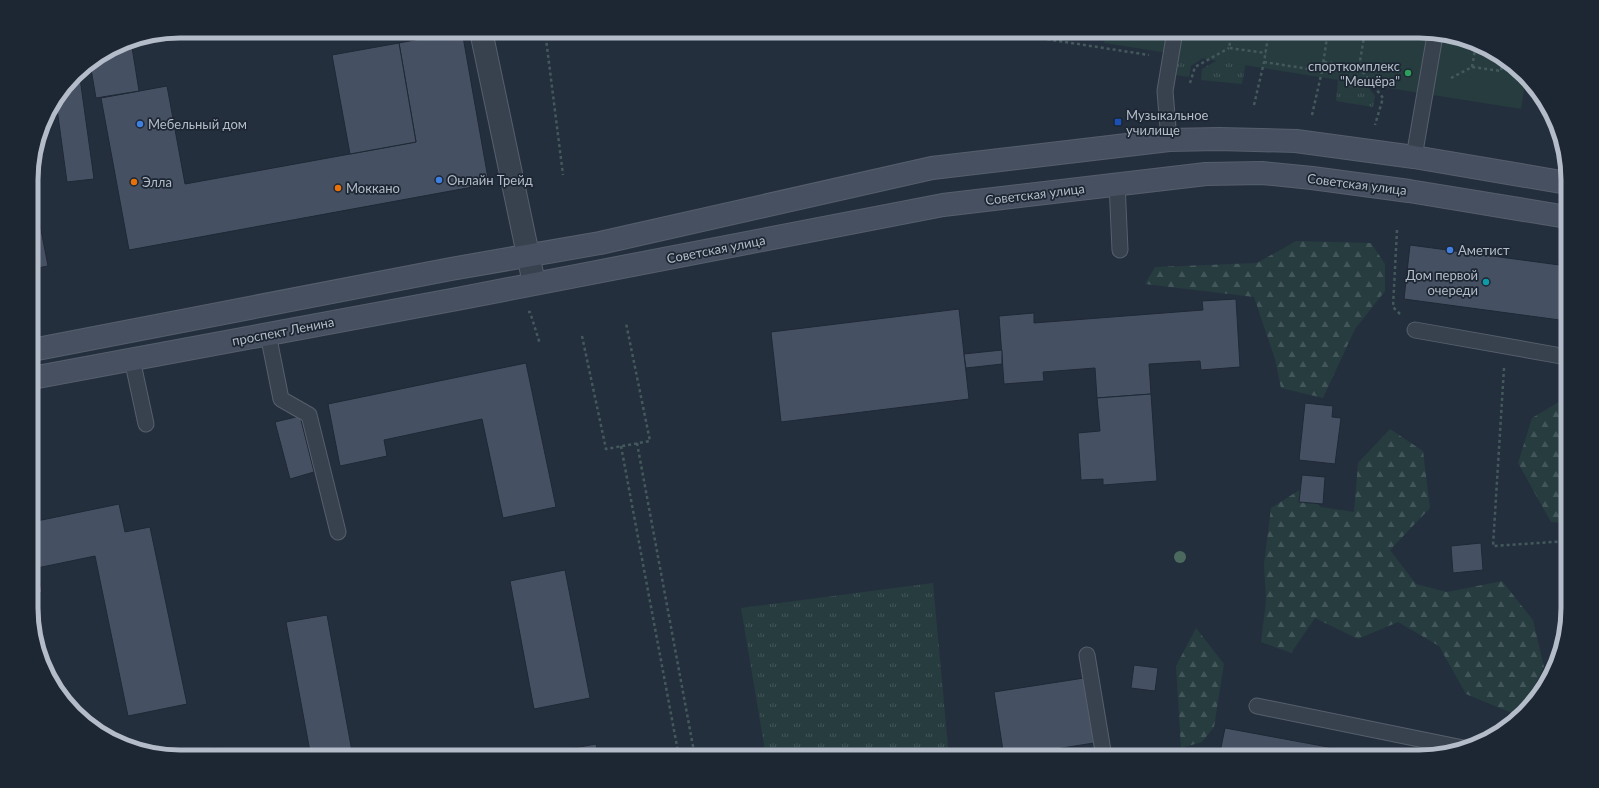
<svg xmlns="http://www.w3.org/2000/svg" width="1599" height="788" font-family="Lato,sans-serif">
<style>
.grass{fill:url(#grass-tufts)}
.forest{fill:url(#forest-firs)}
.garden{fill:#263c3f}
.building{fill:#455162;stroke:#1f2835}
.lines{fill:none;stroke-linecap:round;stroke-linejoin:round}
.lane-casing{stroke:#565f6c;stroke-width:17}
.street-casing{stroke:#565f6c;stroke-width:24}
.secondary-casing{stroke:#565f6c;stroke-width:24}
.path{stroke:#44595c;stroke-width:2.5;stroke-dasharray:3 3;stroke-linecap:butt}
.lane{stroke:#38414e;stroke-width:15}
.street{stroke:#38414e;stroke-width:22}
.secondary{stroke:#465061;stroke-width:22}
.tree{fill:#4b6a5d}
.leisure-dot{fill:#2e9e5b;stroke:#1d2633;stroke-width:1.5}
.transit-dot{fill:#1a4fb4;stroke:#1d2633;stroke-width:1.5}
.shop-dot{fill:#3f7fe0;stroke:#1d2633;stroke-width:1.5}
.food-dot{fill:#e8710a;stroke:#1d2633;stroke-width:1.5}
.culture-dot{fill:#0f9aa8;stroke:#1d2633;stroke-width:1.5}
.labels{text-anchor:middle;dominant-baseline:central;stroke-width:3.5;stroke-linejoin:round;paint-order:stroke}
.poi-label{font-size:13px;fill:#b4bcc9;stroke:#1d2633;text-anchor:start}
.street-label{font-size:13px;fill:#b4bcc9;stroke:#1d2633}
.rim{fill:none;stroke:#b4bcc9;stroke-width:5}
</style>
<defs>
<pattern id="grass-tufts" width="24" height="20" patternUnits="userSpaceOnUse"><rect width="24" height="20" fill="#263c3f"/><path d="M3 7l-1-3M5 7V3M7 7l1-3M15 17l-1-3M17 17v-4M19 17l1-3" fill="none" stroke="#435659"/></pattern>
<pattern id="forest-firs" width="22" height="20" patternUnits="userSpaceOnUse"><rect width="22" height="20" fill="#263c3f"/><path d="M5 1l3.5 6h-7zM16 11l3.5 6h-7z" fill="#435659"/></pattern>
</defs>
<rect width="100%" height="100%" fill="#242f3e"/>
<!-- grass -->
<g class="grass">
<polygon points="1182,31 1224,44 1191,66 1189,77 1176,75"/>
<polygon points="1230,53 1247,56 1242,84 1201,80 1202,69"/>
<polygon points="1339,71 1356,72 1375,96 1373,107 1336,101"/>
<polygon points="933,583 949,757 766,757 741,608"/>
</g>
<!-- forest -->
<g class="forest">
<polygon points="1296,241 1371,243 1385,264 1385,291 1355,329 1323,398 1281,388 1275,359 1254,297 1145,284 1155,267 1257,263"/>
<polygon points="1567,397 1568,523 1551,522 1518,463 1532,418"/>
<polygon points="1390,429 1423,451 1430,508 1390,550 1416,584 1447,592 1502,581 1533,620 1544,667 1519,716 1466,694 1439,646 1398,622 1358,639 1315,618 1291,653 1261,642 1266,601 1264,564 1271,508 1301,489 1321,507 1354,512 1358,463"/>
<polygon points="1196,628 1224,664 1214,727 1202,742 1181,748 1176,666"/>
</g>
<!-- garden -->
<polygon class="garden" points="1106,31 1419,31 1484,46 1517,68 1526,78 1521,109 1104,43"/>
<!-- building -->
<g class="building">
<polygon points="462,31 489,184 129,250 101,98 167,86 185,184 416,142 399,43"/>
<polygon points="131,41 139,91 96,98 90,63 123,42"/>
<polygon points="399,43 416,142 350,154 332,55"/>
<polygon points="79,71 94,179 67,182 56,101"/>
<polygon points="38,214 48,266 32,269 31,215"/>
<polygon points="1410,245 1567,266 1567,321 1404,299"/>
<polygon points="1236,299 1240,367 1201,370 1200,361 1149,364 1151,394 1097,398 1095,368 1043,372 1044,381 1004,384 999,316 1034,313 1034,323 1203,310 1202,301"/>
<polygon points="959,309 969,399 781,422 771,332"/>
<polygon points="1002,350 1002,364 966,368 964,354"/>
<polygon points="526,363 556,507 503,518 482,419 384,440 387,456 340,466 328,404"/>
<polygon points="1151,394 1157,481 1103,485 1103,479 1081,480 1078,433 1100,431 1097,398"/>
<polygon points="1305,403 1333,406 1332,417 1341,418 1335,464 1299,460"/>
<polygon points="300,416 314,472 290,479 275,422"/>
<polygon points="1302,475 1325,477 1323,504 1299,502"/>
<polygon points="119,504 125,532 150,527 187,704 128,716 95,556 37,568 42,592 32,594 32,522"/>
<polygon points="1481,543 1483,570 1453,573 1451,546"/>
<polygon points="565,570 590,698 534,709 510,581"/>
<polygon points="327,615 353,757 311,757 286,622"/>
<polygon points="1134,665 1158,668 1155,691 1131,688"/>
<polygon points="1084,678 1094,743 1004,757 994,692"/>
<polygon points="1225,728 1382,757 1219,757"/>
<polygon points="596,744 599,757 531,757 531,756"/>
<polygon points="218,747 220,757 180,757 173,755"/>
</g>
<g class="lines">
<!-- lane casing -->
<g class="lane-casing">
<g id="lane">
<polyline points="1169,140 1165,91 1175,31"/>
<polyline points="1414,157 1435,35"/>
<polyline points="1117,183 1120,250"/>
<polyline points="1415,330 1567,357"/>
<polyline points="268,334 281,399 309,415 338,532"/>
<polyline points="132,359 146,424"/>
<polyline points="1087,655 1104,757"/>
<polyline points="1257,706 1468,749"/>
</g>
</g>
<!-- street casing -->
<g class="street-casing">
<polyline id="street" points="481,31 534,283"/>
</g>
<!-- secondary casing -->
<g class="secondary-casing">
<g id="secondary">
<polyline points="32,350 451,269 600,243 932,168 1169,140 1219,139 1296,141 1414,157 1567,183"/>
<polyline points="32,378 457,299 943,205 1206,174 1262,173 1312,178 1409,191 1567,217"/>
</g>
</g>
<!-- path -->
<g class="path">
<polyline points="545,31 563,175"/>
<polyline points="994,31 1149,55"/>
<polyline points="1232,31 1229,48 1266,53"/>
<polyline points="1321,31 1328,32"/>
<polyline points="1264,62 1322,71"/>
<polyline points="1324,62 1359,67 1365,31"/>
<polyline points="1359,67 1383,98 1375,125"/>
<polyline points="1472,67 1476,44"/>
<polyline points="1451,78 1472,67 1501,71 1503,58"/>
<polyline points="1190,83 1195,67 1229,48"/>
<polyline points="1254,105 1264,62 1269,31"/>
<polyline points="1312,115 1322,71 1328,31"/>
<polyline points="1397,230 1393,307 1400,314"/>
<polyline points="528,312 530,312 540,344"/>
<polyline points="582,336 606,449 650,441 626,323"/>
<polyline points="1504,368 1493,546 1568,541"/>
<polyline points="637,443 695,757"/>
<polyline points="621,446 679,757"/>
</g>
<!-- lane -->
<use href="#lane" class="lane"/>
<!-- street -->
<use href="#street" class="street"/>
<!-- secondary -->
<use href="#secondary" class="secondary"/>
</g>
<!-- trees -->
<circle class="tree" cx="1180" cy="557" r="6"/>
<!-- markers -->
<circle class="leisure-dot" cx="1408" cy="73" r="4"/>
<rect class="transit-dot" x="1114" y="118" width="8" height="8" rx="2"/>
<g class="shop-dot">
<circle cx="140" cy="124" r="4"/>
<circle cx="439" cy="180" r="4"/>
<circle cx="1450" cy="250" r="4"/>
</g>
<g class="food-dot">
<circle cx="134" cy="182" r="4"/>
<circle cx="338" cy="188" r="4"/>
</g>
<circle class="culture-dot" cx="1486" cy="282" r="4"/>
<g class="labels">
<!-- poi labels -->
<g class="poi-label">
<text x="1400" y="66" text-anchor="end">спорткомплекс<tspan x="1400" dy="15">"Мещёра"</tspan></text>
<text x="1126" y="115">Музыкальное<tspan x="1126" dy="15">училище</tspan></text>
<text x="148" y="124">Мебельный дом</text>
<text x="447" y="180">Онлайн Трейд</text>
<text x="142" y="182">Элла</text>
<text x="346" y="188">Моккано</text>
<text x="1458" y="250">Аметист</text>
<text x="1478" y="275" text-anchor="end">Дом первой<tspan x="1478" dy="15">очереди</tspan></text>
</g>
<!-- street labels -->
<g class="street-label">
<text transform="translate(1357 184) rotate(7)">Советская улица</text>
<text transform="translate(1035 194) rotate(-7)">Советская улица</text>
<text transform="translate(716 249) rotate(-11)">Советская улица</text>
<text transform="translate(283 331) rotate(-11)">проспект Ленина</text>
</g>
</g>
<!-- crop -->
<path d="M0 0H1599V788H0ZM180 38H1419A142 142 0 0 1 1561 180V608A142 142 0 0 1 1419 750H180A142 142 0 0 1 38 608V180A142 142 0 0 1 180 38Z" fill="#1d2633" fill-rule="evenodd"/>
<path class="rim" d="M180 38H1419A142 142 0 0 1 1561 180V608A142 142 0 0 1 1419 750H180A142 142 0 0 1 38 608V180A142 142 0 0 1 180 38Z"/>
</svg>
